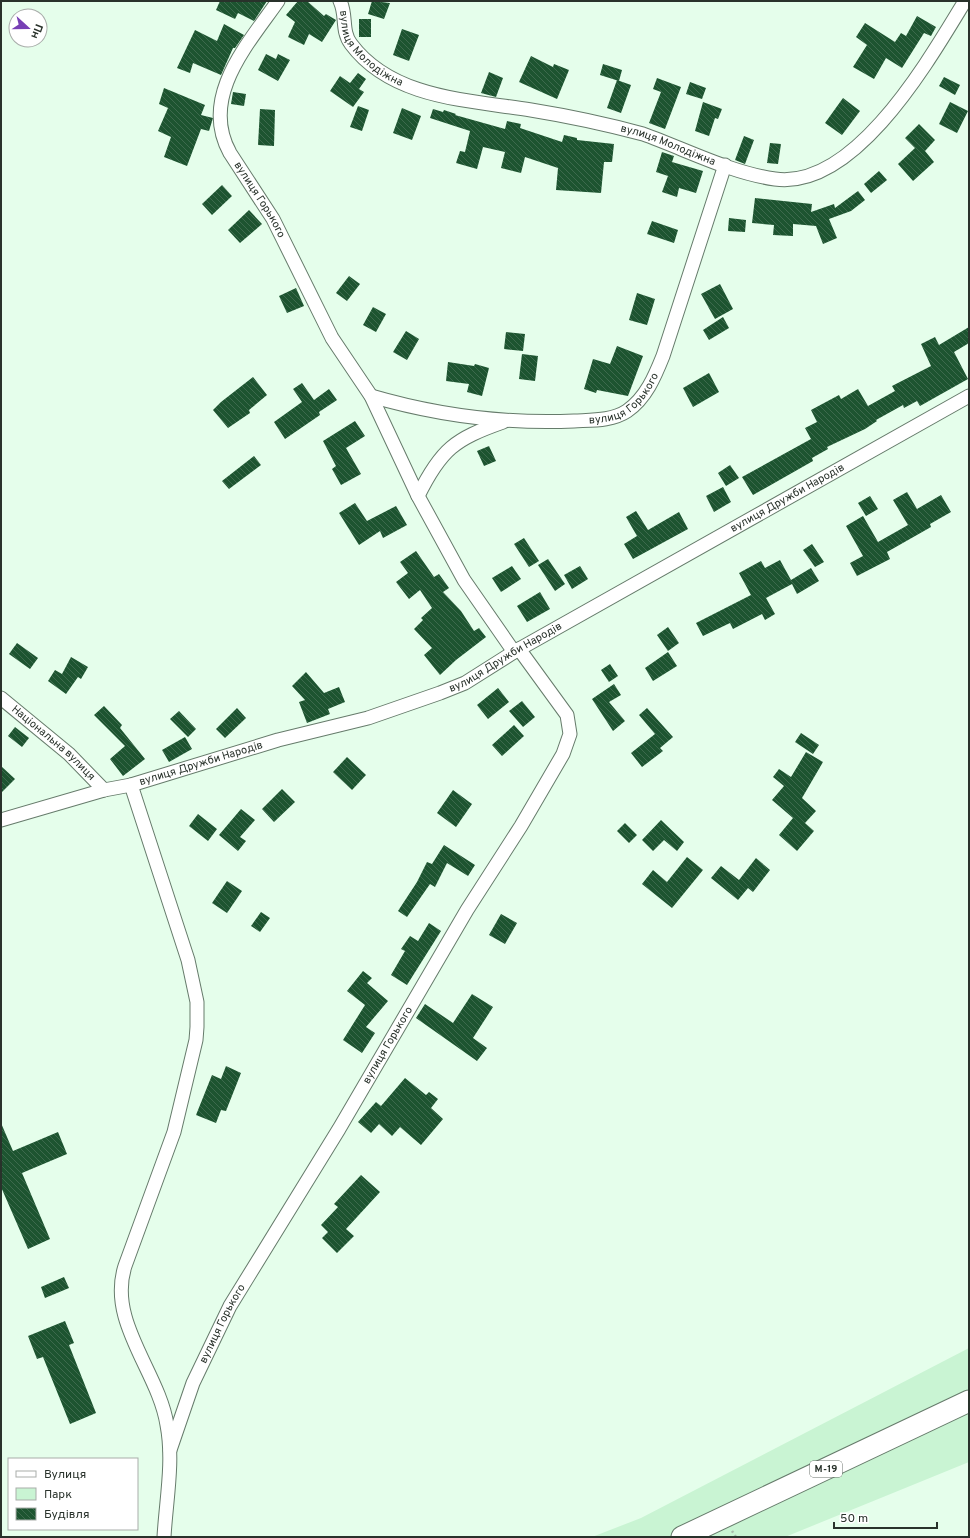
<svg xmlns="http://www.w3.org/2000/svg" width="970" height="1538" font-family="Overpass,sans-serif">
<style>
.green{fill:#c9f4d3}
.building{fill:url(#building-back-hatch)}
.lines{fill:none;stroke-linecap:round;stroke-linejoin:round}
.minor-casing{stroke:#667b6b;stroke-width:15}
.trunk-casing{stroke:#667b6b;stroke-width:23}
.path{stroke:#a7baab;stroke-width:2.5;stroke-dasharray:2 3;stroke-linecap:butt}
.minor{stroke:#fff;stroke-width:13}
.trunk{stroke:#fff;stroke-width:21}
.labels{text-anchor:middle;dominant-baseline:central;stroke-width:4;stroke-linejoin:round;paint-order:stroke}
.shield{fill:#fff;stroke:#69706b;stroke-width:1}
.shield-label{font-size:10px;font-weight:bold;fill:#29322b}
.street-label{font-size:11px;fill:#29322b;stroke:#fff}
</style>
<defs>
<pattern id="building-back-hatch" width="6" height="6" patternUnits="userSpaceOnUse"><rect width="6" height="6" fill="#1d5430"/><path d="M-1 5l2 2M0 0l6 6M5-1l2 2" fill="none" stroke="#3d6a4d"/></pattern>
</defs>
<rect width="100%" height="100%" fill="#e5feeb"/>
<!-- green -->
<polygon class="green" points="969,1348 969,1462 785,1537 592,1537 641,1518"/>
<!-- building -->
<g class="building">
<polygon points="220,1 267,1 254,21 238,13 235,19 216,10"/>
<polygon points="298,1 307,1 324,16 326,14 336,20 322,42 309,34 304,45 288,37 295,22 286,15"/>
<polygon points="372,1 390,3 384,19 368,14"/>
<polygon points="917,16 936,27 931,36 924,33 902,68 886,58 874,79 853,67 867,45 856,37 865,23 895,42 901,33 906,36"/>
<rect x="359" y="19" width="12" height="18"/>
<polygon points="224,24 244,35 235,48 233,48 221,75 193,63 190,73 177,68 195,30 217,41"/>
<polygon points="402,29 419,35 409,61 393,55"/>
<polygon points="266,54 276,59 278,54 290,60 278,81 258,70"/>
<polygon points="531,56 553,67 554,64 569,70 557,99 519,82"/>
<polygon points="603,64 622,70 619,81 600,75"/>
<polygon points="489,72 503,78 496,97 481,93"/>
<polygon points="358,73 366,79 359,89 364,92 353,107 330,91 340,76 350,83"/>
<polygon points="944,77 960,85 955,95 939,86"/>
<polygon points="657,78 681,87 665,129 649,123 661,92 653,89"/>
<polygon points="617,80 631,85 621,113 607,108"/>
<polygon points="690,82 706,88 702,99 686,94"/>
<polygon points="164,88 205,105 201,115 213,118 209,131 201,129 187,166 164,157 171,137 158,131 168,108 159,104"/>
<polygon points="233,92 246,94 244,106 231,104"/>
<polygon points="843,98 860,111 842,135 825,123"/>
<polygon points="703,102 722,109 718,119 715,118 709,136 695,131"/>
<polygon points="950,102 968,111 957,133 939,124"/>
<polygon points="358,106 369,110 362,131 350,127"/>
<polygon points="402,108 421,116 412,140 393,133"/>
<polygon points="260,109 275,110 274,146 258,145"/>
<polygon points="433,109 443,112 444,110 456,114 455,115 505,129 507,121 521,124 520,128 562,142 564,135 577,138 577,140 614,144 612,162 604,162 601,193 556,190 558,168 525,157 521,173 501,168 505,152 483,147 477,169 456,163 460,151 465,152 470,131 430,118"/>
<polygon points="919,124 935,140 925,151 934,162 913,181 898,164 915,148 905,138"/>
<polygon points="744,136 754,140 745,164 735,160"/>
<polygon points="770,143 781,144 778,164 767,163"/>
<polygon points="662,152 674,156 672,162 703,171 696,193 679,188 677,197 662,192 668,176 656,172"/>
<polygon points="879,171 887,180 871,193 864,184"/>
<polygon points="222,185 232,196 212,215 202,204"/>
<polygon points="858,191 865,200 851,211 829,219 837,238 823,244 816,226 793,224 793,236 773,235 774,225 752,223 755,198 812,204 811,212 834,204 835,208"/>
<polygon points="249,210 262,224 240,243 228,230"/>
<polygon points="729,218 746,220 745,232 728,231"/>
<polygon points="652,221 678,230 674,243 647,234"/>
<polygon points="349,276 360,284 347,301 336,293"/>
<polygon points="720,284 733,309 715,319 701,294"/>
<polygon points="296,288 304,306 287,313 279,296"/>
<polygon points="637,293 655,299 647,325 629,320"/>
<polygon points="373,307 386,314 376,332 363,325"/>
<polygon points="723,317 729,328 709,340 703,330"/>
<polygon points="969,327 969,343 954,352 968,379 920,406 917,401 904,408 903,405 876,420 877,421 865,429 827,447 828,449 812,458 813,461 753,495 742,477 811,439 805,428 817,422 811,410 839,395 841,399 858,389 868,406 895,391 892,386 931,366 921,344 935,337 939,345"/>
<polygon points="406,331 419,339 407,360 393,352"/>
<polygon points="506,332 525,334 523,351 504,349"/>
<polygon points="617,346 643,356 628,396 597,390 596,393 584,389 593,359 610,364"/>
<polygon points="522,354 538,356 535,381 519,379"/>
<polygon points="448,362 474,366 475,364 489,368 482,396 467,392 469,384 446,381"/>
<polygon points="709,373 719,392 693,407 683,388"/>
<polygon points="253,377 267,395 249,410 250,413 228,428 213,410 221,402"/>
<polygon points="302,383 314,400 329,389 337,400 319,412 320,415 285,439 274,422 302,402 293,389"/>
<polygon points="355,421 365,436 346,448 361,474 341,485 332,469 336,466 323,441"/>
<polygon points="489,446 496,461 484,466 477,451"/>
<polygon points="254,456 261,465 229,489 222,481"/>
<polygon points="730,465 739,478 726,486 718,473"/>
<polygon points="723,487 731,502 714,512 706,496"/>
<polygon points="907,492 917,509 941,495 951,512 930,524 931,527 887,552 890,559 857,576 850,563 863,556 846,526 863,516 878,542 908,525 893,500"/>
<polygon points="870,496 878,509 866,516 858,503"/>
<polygon points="355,503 367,521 396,506 407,525 383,538 380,531 359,545 339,513"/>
<polygon points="636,511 648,530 679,512 688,529 633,559 624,544 637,536 626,517"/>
<polygon points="524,538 539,561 529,567 514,544"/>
<polygon points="812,544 824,562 815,567 803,550"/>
<polygon points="416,551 434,577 439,574 449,588 443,592 461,611 474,631 479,628 486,637 456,660 440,675 424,655 432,648 414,629 423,620 421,618 432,608 420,590 409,599 396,582 408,573 400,562"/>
<polygon points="548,559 565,584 555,591 538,565"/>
<polygon points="780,560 791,580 811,568 819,581 797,594 792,584 766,598 775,614 765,620 762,614 733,629 730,623 703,636 696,623 751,595 739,573 761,561 765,568"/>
<polygon points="512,566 521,579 501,592 492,578"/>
<polygon points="580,566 588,579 572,589 564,575"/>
<polygon points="540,592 550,609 527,622 517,606"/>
<polygon points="668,627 679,643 668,651 657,635"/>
<polygon points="17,643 38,658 30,669 9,654"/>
<polygon points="668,652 677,666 653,681 645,668"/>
<polygon points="71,657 88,667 81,679 78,677 66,694 48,681 55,670 62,674"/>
<polygon points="610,664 618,676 609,682 601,670"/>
<polygon points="306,672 324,693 339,687 345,702 328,709 330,714 307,723 299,702 305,700 292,686"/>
<polygon points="614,684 621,695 609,702 625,721 613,731 592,699"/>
<polygon points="498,688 509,702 488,719 477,705"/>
<polygon points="522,701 535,717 523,727 509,711"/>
<polygon points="104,706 122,725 120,728 145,759 123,776 110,759 125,746 94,715"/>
<polygon points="237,708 246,718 225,738 216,729"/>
<polygon points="647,708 673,737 660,748 663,751 642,767 631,753 655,734 639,715"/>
<polygon points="179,711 196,729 188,737 170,719"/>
<polygon points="514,725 524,736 502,756 492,745"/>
<polygon points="15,727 29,738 22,747 8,736"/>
<polygon points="801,733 819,745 813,754 795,742"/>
<polygon points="185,737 192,749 169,762 162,750"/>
<polygon points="806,752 823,762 802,798 816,811 805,823 814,831 797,851 779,835 793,818 772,800 784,786 773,777 779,769 791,777"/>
<polygon points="347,757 366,775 352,790 333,772"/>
<polygon points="1,766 15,779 1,793"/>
<polygon points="282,789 295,802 274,822 262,809"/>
<polygon points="453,790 472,804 456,827 437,813"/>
<polygon points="241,809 255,820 240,837 246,841 238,851 219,835"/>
<polygon points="198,814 217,829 208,841 189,826"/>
<polygon points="661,820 684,842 677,851 664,840 653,851 642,840"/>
<polygon points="625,823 637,835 629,843 617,831"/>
<polygon points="444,845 475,865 468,876 447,863 435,887 430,884 407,917 398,911 417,882 427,862 432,864"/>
<polygon points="687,857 703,870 672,908 642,884 653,870 667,882"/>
<polygon points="756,858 770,870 753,892 748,888 738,900 711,878 721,866 739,880"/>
<polygon points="227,881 242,891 227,913 212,903"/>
<polygon points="261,912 270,918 260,932 251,926"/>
<polygon points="501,914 517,923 505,944 489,935"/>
<polygon points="429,923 441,931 407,985 391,975 405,951 401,949 410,936 418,941"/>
<polygon points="363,971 372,978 367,983 388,1001 366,1027 375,1033 362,1053 343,1040 365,1005 347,991"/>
<polygon points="472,994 493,1007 473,1038 487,1048 477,1061 416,1018 425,1004 453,1023"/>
<polygon points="226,1066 241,1073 226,1111 221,1110 216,1123 196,1115 212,1075 221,1079"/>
<polygon points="405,1078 426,1095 429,1092 438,1099 431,1108 443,1119 421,1145 400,1127 392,1136 379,1124 371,1133 358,1122 376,1102 381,1106"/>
<polygon points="1,1123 13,1151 58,1132 67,1154 22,1173 50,1239 28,1249 1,1187"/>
<polygon points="361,1175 380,1192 346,1229 354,1236 337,1253 322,1238 328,1232 321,1225 338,1207 334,1204"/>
<polygon points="64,1277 69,1288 45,1298 41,1287"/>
<polygon points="65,1321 74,1343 69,1345 96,1413 70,1424 43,1357 37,1359 28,1336"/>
</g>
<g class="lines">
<!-- minor casing -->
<g class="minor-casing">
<g id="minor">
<path id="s1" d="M278 1C248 44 199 97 230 153L273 219 332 338 371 396 418 496 464 580 514 652"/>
<path id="s2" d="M340 1C347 15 341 31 351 44 392 99 469 100 531 110 568 116 606 124 643 134 685 149 731 173 775 179 855 190 929 60 965 1"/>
<path id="s3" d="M371 396C436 415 506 424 574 421 592 420 612 421 627 411 646 398 655 376 663 356L725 165"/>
<path d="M418 496C441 449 455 439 503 422"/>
<path id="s4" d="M1 698 69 754 104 790"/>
<path d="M131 785 188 960 197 1002V1027L196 1040 174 1132 125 1266C107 1322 159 1372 167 1425 174 1461 166 1501 164 1537"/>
<path id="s5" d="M1 820 104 790 131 785 278 740 368 718 440 693 465 683 514 652 969 396"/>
<path id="s6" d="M170 1450 193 1383 230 1306 339 1129 467 910 521 826 563 754 570 734 567 715 519 649"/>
</g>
</g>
<!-- trunk casing -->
<g class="trunk-casing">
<polyline id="trunk" points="682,1537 969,1401"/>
</g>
<!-- path -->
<polyline class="path" points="732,1531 736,1537"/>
<!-- minor -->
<use href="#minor" class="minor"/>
<!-- trunk -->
<use href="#trunk" class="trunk"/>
</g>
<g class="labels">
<!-- shield labels -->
<rect class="shield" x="810" y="1461" width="32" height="16" rx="3"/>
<g class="shield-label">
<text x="826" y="1469">М-19</text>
</g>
<!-- street labels -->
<g class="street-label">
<text stroke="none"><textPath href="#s2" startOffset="60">вулиця Молодіжна</textPath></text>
<text stroke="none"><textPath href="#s2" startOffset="384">вулиця Молодіжна</textPath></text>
<text stroke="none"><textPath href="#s1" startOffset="225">вулиця Горького</textPath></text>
<text stroke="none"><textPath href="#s3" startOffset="264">вулиця Горького</textPath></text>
<text stroke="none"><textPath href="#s5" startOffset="856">вулиця Дружби Народів</textPath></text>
<text stroke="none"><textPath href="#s5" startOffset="532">вулиця Дружби Народів</textPath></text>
<text stroke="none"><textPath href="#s4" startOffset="69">Національна вулиця</textPath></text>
<text stroke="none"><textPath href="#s5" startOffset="208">вулиця Дружби Народів</textPath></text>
<text stroke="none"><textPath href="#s6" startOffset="461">вулиця Горького</textPath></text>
<text stroke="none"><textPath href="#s6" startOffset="137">вулиця Горького</textPath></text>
</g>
</g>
<!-- border -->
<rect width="970" height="1538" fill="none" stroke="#29322b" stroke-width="4"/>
<!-- legend -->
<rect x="8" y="1458" width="130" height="72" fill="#ffffff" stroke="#a9adaa"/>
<rect x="16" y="1471" width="20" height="6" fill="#ffffff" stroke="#a9adaa"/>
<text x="44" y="1478" font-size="12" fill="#29322b">Вулиця</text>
<rect x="16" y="1488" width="20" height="12" fill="#c9f4d3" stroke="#a9adaa"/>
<text x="44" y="1498" font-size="12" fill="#29322b">Парк</text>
<rect x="16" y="1508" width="20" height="12" fill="url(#building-back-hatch)" stroke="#a9adaa"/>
<text x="44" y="1518" font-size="12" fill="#29322b">Будівля</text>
<!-- north arrow -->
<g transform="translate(28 28) rotate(111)"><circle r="19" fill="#ffffff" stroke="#a9adaa"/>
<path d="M0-3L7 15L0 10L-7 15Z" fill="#773fb5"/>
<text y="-6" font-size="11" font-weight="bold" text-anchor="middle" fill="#29322b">Пн</text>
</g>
<!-- scale -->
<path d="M834 1522v6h103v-6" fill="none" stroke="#29322b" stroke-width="2"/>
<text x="840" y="1522" font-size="12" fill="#29322b" stroke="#ffffff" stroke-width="3" paint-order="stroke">50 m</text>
</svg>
